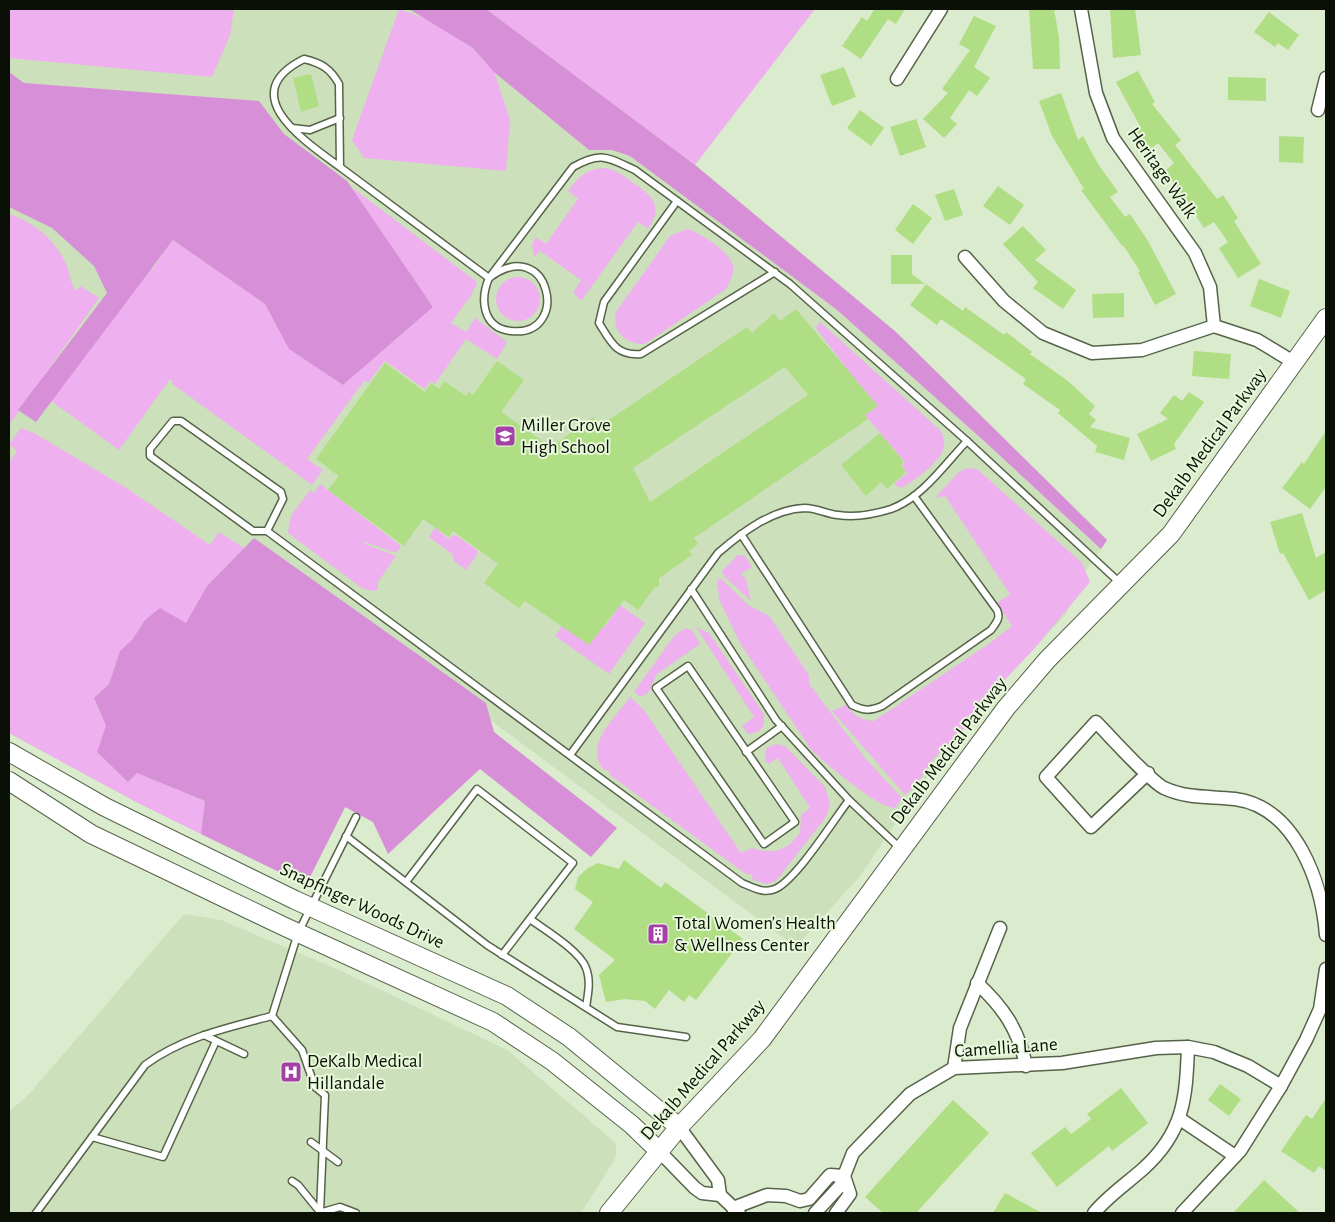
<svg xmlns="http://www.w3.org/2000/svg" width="1335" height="1222" font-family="'Alegreya Sans',sans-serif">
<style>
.built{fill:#cce0bc}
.green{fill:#eeb0ee}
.forest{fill:#d790d8}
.building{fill:#b0de84;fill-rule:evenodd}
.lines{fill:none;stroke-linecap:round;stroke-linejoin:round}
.service-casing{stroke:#556349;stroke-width:9}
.minor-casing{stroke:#556349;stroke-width:15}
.secondary-casing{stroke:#556349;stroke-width:20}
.service{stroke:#fff;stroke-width:6}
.minor{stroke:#fff;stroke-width:12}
.secondary{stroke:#fff;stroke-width:18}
.labels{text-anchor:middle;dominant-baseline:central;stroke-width:4;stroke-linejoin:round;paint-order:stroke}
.street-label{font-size:19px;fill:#0a1006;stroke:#e8f8da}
.poi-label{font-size:19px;fill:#0a1006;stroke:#e8f8da;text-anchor:start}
</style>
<rect width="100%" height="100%" fill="#dbebcd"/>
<!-- built -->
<g class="built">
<polygon points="9,9 486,9 695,165 896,332 1107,540 1085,572 1066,614 959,730 860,876 796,947 435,679 416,668 306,885 136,802 9,733"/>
<polygon points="184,914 221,920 337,969 507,1050 616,1143 616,1157 581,1213 9,1213 9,1112 30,1093"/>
</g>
<!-- green -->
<g class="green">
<polygon points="9,9 234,9 230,35 212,77 9,58"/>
<polygon points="399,9 432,21 473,48 494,71 510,120 506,171 364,158 352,140"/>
<polygon points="486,9 815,9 695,165"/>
<path d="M605 168C616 170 623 175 632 182 652 196 664 205 648 229L638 222 581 301 573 293 581 280 540 251 534 257 532 245 536 237 546 244 578 199 568 191C579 176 586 169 605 168Z"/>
<polygon points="350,186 477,282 472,294 451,323 466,332 475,318 507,342 497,359 466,339 435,384 431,381 425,389 385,361 368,383 364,381 307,459 323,470 312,485 171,383 173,381 170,379 119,450 51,401 148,267 152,270 173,240 265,304 290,349 343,385 433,307"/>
<path d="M9 214C35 222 59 243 68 269 70 276 71 286 77 291L80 286 99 298 9 425Z"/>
<path d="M687 229C700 233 731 252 733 266 734 275 730 282 726 289L645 344C625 344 612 332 616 312L670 236Z"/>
<circle cx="518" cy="299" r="22"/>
<path d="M820 322 941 431C943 436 945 442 944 447 941 462 914 481 901 488L894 484 907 473 902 466 905 462 865 415 876 407 816 328Z"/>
<polygon points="21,428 34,433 125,487 210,545 219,532 244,548 207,586 186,624 161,609 145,620 132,640 120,651 109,684 94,699 106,726 137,773 205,801 201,834 136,802 9,733 9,463 17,451 9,444"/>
<path d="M968 468 977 469 1082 563 1090 582 1033 650 992 693 968 725 932 760 917 784 905 795 832 711 846 705C854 716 861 720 874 721L990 643 1012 626 997 603 1010 594 945 496 935 498 959 472Z"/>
<polygon points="320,484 401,546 396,553 365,542 365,544 396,556 378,582 378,590 372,591 362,588 288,533 291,516 310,490 314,493"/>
<polygon points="435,528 449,539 452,535 457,536 477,550 477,554 466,570 454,561 452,554 429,537"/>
<polygon points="738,555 744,555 752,567 741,574 746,579 751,601 724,576 722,571"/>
<path d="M718 579H722L748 605 769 616 809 675V684L865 758 902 798 895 808C878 808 823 762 810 748L740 643 718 597 720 594 717 588Z"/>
<polygon points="620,605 645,623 609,674 555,636 562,626 604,628"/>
<polygon points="696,627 709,633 764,714 764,725 758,732 748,734 742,726 754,717"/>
<polygon points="686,628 692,630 700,644 657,674 649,692 641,697 634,692 675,635"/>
<path d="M630 697 644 710 741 853 752 848C773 855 787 851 800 833L801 815 810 808 778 758 769 764 765 761 766 749 775 744 785 746 825 787 830 804 826 817 776 881 767 884 753 880 751 874H746L610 775 609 771 603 769C584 745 615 718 630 697Z"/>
</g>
<!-- forest -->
<g class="forest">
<polygon points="409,9 486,9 695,165 896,332 1107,540 1101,549 983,440 836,309 630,156 612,150 589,150 494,72 473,48"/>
<polygon points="9,72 24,83 259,101 284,134 347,181 433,307 343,385 289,349 265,304 173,240 36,422 18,410 107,293 94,266 52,228 9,207"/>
<polygon points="254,538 486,703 494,732 617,828 591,857 480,769 388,854 373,822 345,807 306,885 201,834 205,801 137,773 128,782 97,752 106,726 94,698 109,684 120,651 132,640 145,620 160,608 186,623 207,586"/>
</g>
<!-- building -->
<g class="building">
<polygon points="872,9 905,9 896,24 888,19 861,59 842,46 862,17 867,21 874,10"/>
<polygon points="1029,9 1054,9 1059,37 1060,69 1033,69"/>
<polygon points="1110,9 1135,9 1141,55 1113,58"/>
<polygon points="1269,12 1299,35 1288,50 1278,43 1275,47 1254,32"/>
<polygon points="974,16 996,26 974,67 990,78 977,96 969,90 950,118 957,124 944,138 923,119 948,93 942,89 970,50 959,44"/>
<polygon points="844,67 856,97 832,106 820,75"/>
<polygon points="1138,71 1155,102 1152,104 1181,140 1175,145 1217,199 1223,195 1238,218 1234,221 1261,264 1238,278 1219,248 1228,242 1214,222 1204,228 1194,213 1196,212 1165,171 1174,163 1158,143 1150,150 1136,132 1141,128 1116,82"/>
<polygon points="311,74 319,106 301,112 293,78"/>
<polygon points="1228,77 1266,78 1266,101 1228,100"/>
<polygon points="1061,93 1078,140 1083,136 1098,164 1118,192 1110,197 1125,217 1130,214 1148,241 1176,294 1155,305 1138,272 1140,271 1123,245 1123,247 1081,190 1084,189 1052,136 1039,101"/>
<polygon points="860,110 884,128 871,146 847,128"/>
<polygon points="916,119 926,147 900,156 890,127"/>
<polygon points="1279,136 1304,137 1303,163 1279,162"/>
<polygon points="998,186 1024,205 1010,225 983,206"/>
<polygon points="954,189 963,215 945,221 935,195"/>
<polygon points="913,204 932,218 913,244 895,230"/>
<polygon points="1023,226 1046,250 1035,260 1076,290 1063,309 1033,288 1038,282 1003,244"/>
<polygon points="891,255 912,255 912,274 925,284 891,284"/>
<polygon points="1259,279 1290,291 1281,318 1250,306"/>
<polygon points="926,284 963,311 965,307 1004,335 1006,332 1032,352 1030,354 1068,381 1095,406 1089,414 1096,420 1090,427 1130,438 1124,460 1095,452 1097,446 1058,413 1060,410 1023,384 1026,379 941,319 937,325 910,305"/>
<polygon points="1124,293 1124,317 1093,318 1092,294"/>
<path d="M796 309 878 406 865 415 868 419 694 538 698 544 689 551 692 555 659 578V587H655L638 610 624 600 589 645 525 601 519 608 484 583 498 564 453 531 449 537 423 519 404 546 328 490 339 476 316 459 385 363 425 392 431 383 439 389 444 381 466 396 469 392 473 395 497 361 524 380 501 412 551 447 593 417 600 426 747 327 752 333 774 313 780 321ZM785 367 808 395 650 502 633 468Z"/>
<polygon points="1194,351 1231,354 1229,379 1192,376"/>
<polygon points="1189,392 1204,402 1174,444 1176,449 1151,461 1137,434 1168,419 1160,413 1174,395 1182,401"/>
<polygon points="1326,431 1326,487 1310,509 1282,488 1302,462 1304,464"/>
<polygon points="880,433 904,462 901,465 906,472 887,489 881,482 866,496 841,465"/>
<polygon points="1302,513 1316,558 1326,552 1326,590 1309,600 1283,553 1280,554 1270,522"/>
<polygon points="624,860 661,888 665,882 743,939 696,1000 689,995 684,1002 669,990 655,1009 645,1001 625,999 606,1002 599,975 615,960 574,929 593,902 575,889 578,877 588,868 598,863 619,869"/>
<polygon points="1220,1084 1241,1099 1229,1116 1208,1100"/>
<polygon points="1121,1088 1148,1123 1112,1151 1109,1146 1057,1187 1031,1153 1065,1127 1071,1134 1091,1119 1087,1114"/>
<polygon points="1326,1098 1326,1171 1319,1166 1314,1173 1281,1151 1306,1115 1312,1119"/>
<polygon points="953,1100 989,1133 916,1213 883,1213 865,1197"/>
<polygon points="1264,1180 1300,1213 1233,1213"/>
<polygon points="1005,1193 1042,1213 993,1213"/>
</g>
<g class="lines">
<!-- service casing -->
<g class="service-casing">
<g id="service">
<polyline points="292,128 310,130 340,118"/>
<path d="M340 167C303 140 234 94 304 59 321 63 330 68 339 84L340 167 489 278"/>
<path d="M677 201 604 302 599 323C611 342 616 356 641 354L775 272"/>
<path d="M489 278C550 232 572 338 511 331 482 328 480 299 489 278L573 167C601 151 607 157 635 170L790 284 967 441 1120 583"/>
<path d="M267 531 283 499 281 492 181 421H173L150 449V456L253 531H267L742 883C752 887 763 894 775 889 796 880 833 821 849 800"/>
<path d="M741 534 852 705C864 711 870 711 882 706L991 630C996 623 1001 618 997 610L914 496"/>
<polyline points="691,589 776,720 849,800 901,849"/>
<polygon points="688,666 795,822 764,844 656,688"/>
<polyline points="746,752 782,726"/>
<path d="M570 755 718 553C741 533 772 509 805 508 816 508 827 514 838 515 856 518 875 514 891 509 922 498 945 464 967 441"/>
<polyline points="346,836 487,945 617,1027 686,1037"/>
<polyline points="406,882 477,789 573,863 502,955"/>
<path d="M530 919C545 930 580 951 586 968 591 981 588 994 586 1007"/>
<polyline points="204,1035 244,1054"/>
<polyline points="92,1137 163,1157 216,1041"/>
<polyline points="311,1142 338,1162"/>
<polyline points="292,1181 298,1185 320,1212"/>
<polyline points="320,1212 325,1095 315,1087 302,1050 272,1016 298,933 356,817"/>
<path d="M36 1213 145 1065C183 1037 227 1028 272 1016"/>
<polyline points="319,1213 340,1207 356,1213"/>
</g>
</g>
<!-- minor casing -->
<g class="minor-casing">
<g id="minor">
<polyline points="1081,9 1096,93 1113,138 1195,253 1210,287 1214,326"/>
<polyline points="897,79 941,9"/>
<polyline points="1318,110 1326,78"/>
<polyline points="965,257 1004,301 1043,333 1092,353 1142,350 1214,326 1257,340 1295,363"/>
<path d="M1148 773 1091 827 1046 777 1096 722C1110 736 1150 781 1164 788 1188 799 1210 796 1235 799 1296 807 1322 883 1326 935"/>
<path d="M977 983C1003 1007 1019 1030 1026 1066"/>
<polyline points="954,1068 960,1028 1000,928"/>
<polyline points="1180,1119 1235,1156"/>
<polyline points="679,1127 718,1180 720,1195 739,1213"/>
<polyline points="659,1151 695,1188 702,1193 720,1195"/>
<polyline points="733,1208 767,1195 786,1196 800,1201 809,1199 830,1175 844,1176"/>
<polyline points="815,1213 840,1186 853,1153 910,1094 954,1068 1062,1063 1156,1048 1188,1047 1214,1052 1248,1066 1281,1086"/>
<polyline points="836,1213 850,1194 844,1176"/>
<path d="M1094 1213C1108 1196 1126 1184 1143 1169 1184 1132 1186 1099 1188 1047"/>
<polyline points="1182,1213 1240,1151 1281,1086 1306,1040 1320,1009 1326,969"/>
</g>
</g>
<!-- secondary casing -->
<g class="secondary-casing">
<g id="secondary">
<polyline points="9,752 105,807 295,900 507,996 569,1037 679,1127"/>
<polyline points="9,781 91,834 283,926 493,1022 552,1061 632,1125 659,1151"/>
<polyline points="609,1213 679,1127 762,1039 1006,708 1047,660 1171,534 1326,318"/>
</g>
</g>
<!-- service -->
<use href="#service" class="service"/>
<!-- minor -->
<use href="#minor" class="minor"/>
<!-- secondary -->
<use href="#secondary" class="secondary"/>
</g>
<!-- icons -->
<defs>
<g id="school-square" transform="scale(1.125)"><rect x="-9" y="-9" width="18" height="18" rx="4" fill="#a341a7" stroke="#e8f8da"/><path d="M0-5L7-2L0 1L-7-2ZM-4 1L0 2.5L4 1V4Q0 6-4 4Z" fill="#fff"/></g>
<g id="building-square" transform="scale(1.125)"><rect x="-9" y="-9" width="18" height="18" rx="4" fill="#a341a7" stroke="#e8f8da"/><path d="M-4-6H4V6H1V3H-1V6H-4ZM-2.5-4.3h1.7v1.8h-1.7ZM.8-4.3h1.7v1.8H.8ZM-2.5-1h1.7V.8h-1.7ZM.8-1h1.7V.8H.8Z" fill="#fff"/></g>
<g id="hospital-square" transform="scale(1.125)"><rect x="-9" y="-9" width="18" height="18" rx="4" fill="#a341a7" stroke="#e8f8da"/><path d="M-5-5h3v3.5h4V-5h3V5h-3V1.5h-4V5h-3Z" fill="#fff"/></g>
</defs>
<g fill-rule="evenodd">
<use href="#school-square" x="505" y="436"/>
<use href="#building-square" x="658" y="934"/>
<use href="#hospital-square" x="291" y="1072"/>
</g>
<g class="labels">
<!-- street labels -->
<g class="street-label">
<text transform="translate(1162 173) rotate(55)">Heritage Walk</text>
<text transform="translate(1210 443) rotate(-54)">Dekalb Medical Parkway</text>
<text transform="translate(949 751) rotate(-53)">Dekalb Medical Parkway</text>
<text transform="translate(362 906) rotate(25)">Snapfinger Woods Drive</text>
<text transform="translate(1006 1048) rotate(-4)">Camellia Lane</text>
<text transform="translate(703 1070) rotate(-49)">Dekalb Medical Parkway</text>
</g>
<!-- poi labels -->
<g class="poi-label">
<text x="521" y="425">Miller Grove<tspan x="521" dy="22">High School</tspan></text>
<text x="674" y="923">Total Women’s Health<tspan x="674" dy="22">&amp; Wellness Center</tspan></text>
<text x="307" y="1061">DeKalb Medical<tspan x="307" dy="22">Hillandale</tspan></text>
</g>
</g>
<!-- border -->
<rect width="1335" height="1222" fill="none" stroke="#0a1006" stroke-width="20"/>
</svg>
